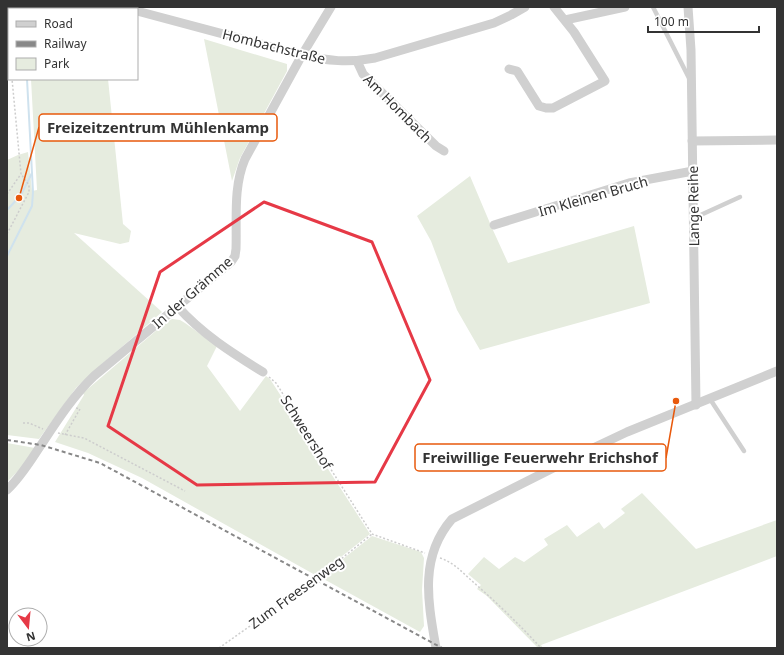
<svg xmlns="http://www.w3.org/2000/svg" width="784" height="655" font-family="'Noto Sans',sans-serif">
<style>
.green{fill:#e6ecdf}
.lines{fill:none;stroke-linecap:round;stroke-linejoin:round}
.stream{stroke:#cfe2ee;stroke-width:2}
.path{stroke:#cdcdcd;stroke-width:1.5;stroke-dasharray:2 2;stroke-linecap:butt}
.service{stroke:#d0d0d0;stroke-width:4.5}
.minor{stroke:#d0d0d0;stroke-width:9}
.rail{stroke:#888;stroke-width:2;stroke-dasharray:4 3;stroke-linecap:butt}
.marked{fill:none;stroke:#e63946;stroke-width:3;stroke-linejoin:round}
.labels{text-anchor:middle;dominant-baseline:central;stroke-width:4;stroke-linejoin:round;paint-order:stroke}
.street-label{font-size:14px;fill:#333;stroke:#fff}
.leader{fill:none;stroke:#e8590c;stroke-width:1.5}
.callout-dot{fill:#e8590c;stroke:#fff;stroke-width:1.5}
.callout{fill:#fff;stroke:#e8590c;stroke-width:1.5}
.callout-label{font-size:15px;text-anchor:middle;font-weight:bold;fill:#333}
</style>
<rect width="100%" height="100%" fill="#fff"/>
<!-- green -->
<g class="green">
<polygon points="40,7 90,7 97,9 39,9"/>
<polygon points="204,39 287,64 287,71 240,158 232,181"/>
<polygon points="31,79 108,79 123,224 131,231 129,242 120,244 74,233 162,312 93,372 76,388 39,439 7,435 7,160 18,155 28,152 32,191 37,190"/>
<polygon points="470,176 492,228 508,263 634,226 650,303 480,350 457,310 431,241 417,216"/>
<polygon points="172,319 180,320 185,323 217,346 207,366 240,411 266,376 270,379 370,534 317,576 142,478 88,453 55,442 84,395 83,393 164,324"/>
<polygon points="7,443 35,448 21,468 7,482"/>
<polygon points="642,493 696,549 777,520 777,556 541,645 543,648 538,648 487,596 477,589 481,585 468,574 484,557 499,569 515,557 524,562 548,545 544,539 567,525 577,537 599,522 604,529 625,513 621,509"/>
<polygon points="372,536 421,552 424,558 422,590 424,626 420,632 320,577"/>
</g>
<g class="lines">
<!-- stream -->
<g class="stream">
<polyline points="32,9 34,7"/>
<polyline points="7,210 21,195 32,173"/>
<polyline points="7,256 32,206 33,192 27,79"/>
</g>
<!-- path -->
<g class="path">
<polyline points="7,44 9,45"/>
<polyline points="7,194 21,174 12,79"/>
<polyline points="7,234 29,192 29,185 21,174"/>
<polyline points="269,377 276,383 372,534 425,553"/>
<polyline points="23,423 29,423 43,429"/>
<polyline points="58,433 84,438 185,491"/>
<polyline points="65,435 80,409 76,408"/>
<path d="M440 558C453 562 462 572 472 581 496 602 519 624 541 648"/>
<polyline points="219,648 315,580 372,534"/>
</g>
<!-- service -->
<g class="service">
<polyline points="653,7 690,80"/>
<polyline points="7,15 9,7"/>
<polyline points="694,218 740,197"/>
<polyline points="710,399 744,451"/>
</g>
<!-- minor -->
<g class="minor">
<polyline points="122,7 130,9"/>
<polyline points="688,7 691,50 696,405"/>
<path d="M137 11 302 55C328 61 348 63 375 58L494 23 511 15 525 7"/>
<polyline points="565,20 625,7"/>
<polyline points="357,61 363,74 436,146 444,151"/>
<polyline points="509,69 517,71 539,106 546,108 553,108 605,81 574,32 554,7"/>
<polyline points="692,141 777,140"/>
<polyline points="494,225 629,183 693,171"/>
<path d="M177 306C202 334 232 353 263 372"/>
<path d="M7 490C21 477 31 460 41 445 57 421 73 396 94 376L231 262 235 256 236 249C237 219 233 187 245 159L302 55 331 7"/>
<path d="M436 648C428 602 419 557 452 519L591 449 627 432 777 371"/>
</g>
<!-- rail -->
<polyline class="rail" points="7,440 41,445 100,463 442,648"/>
</g>
<!-- marked area -->
<path class="marked" d="M264 202 372 242 430 380 375 482 197 485 108 426 160 272Z"/>
<g class="labels">
<!-- street labels -->
<g class="street-label">
<text transform="translate(274 46) rotate(14)">Hombachstraße</text>
<text transform="translate(398 108) rotate(45)">Am Hombach</text>
<text transform="translate(593 196) rotate(-16)">Im Kleinen Bruch</text>
<text transform="translate(693 206) rotate(-91)">Lange Reihe</text>
<text transform="translate(192 292) rotate(-41)">In der Grämme</text>
<text transform="translate(307 432) rotate(58)">Schweershof</text>
<text transform="translate(296 592) rotate(-36)">Zum Freesenweg</text>
</g>
</g>
<!-- callouts -->
<path class="leader" d="M19 198L39 127M676 401L666 458"/>
<g class="callout-dot">
<circle cx="19" cy="198" r="4"/>
<circle cx="676" cy="401" r="4"/>
</g>
<g class="callout">
<rect x="39" y="114" width="238" height="27" rx="4"/>
<rect x="415" y="444" width="251" height="27" rx="4"/>
</g>
<g class="callout-label">
<text x="158" y="133">Freizeitzentrum Mühlenkamp</text>
<text x="540" y="463">Freiwillige Feuerwehr Erichshof</text>
</g>
<!-- border -->
<rect width="784" height="655" fill="none" stroke="#333333" stroke-width="16"/>
<!-- legend -->
<rect x="8" y="8" width="130" height="72" fill="#ffffff" stroke="#adadad"/>
<rect x="16" y="21" width="20" height="6" fill="#d0d0d0" stroke="#adadad"/>
<text x="44" y="28" font-size="12" fill="#333333">Road</text>
<rect x="16" y="41" width="20" height="6" fill="#888888" stroke="#adadad"/>
<text x="44" y="48" font-size="12" fill="#333333">Railway</text>
<rect x="16" y="58" width="20" height="12" fill="#e6ecdf" stroke="#adadad"/>
<text x="44" y="68" font-size="12" fill="#333333">Park</text>
<!-- north arrow -->
<g transform="translate(28 627) rotate(164)"><circle r="19" fill="#ffffff" stroke="#adadad"/>
<path d="M0-3L7 15L0 10L-7 15Z" fill="#e63946"/>
<text y="-6" font-size="11" font-weight="bold" text-anchor="middle" fill="#333333">N</text>
</g>
<!-- scale -->
<path d="M648 26v6h111v-6" fill="none" stroke="#333333" stroke-width="2"/>
<text x="654" y="26" font-size="12" fill="#333333" stroke="#ffffff" stroke-width="3" paint-order="stroke">100 m</text>
</svg>
